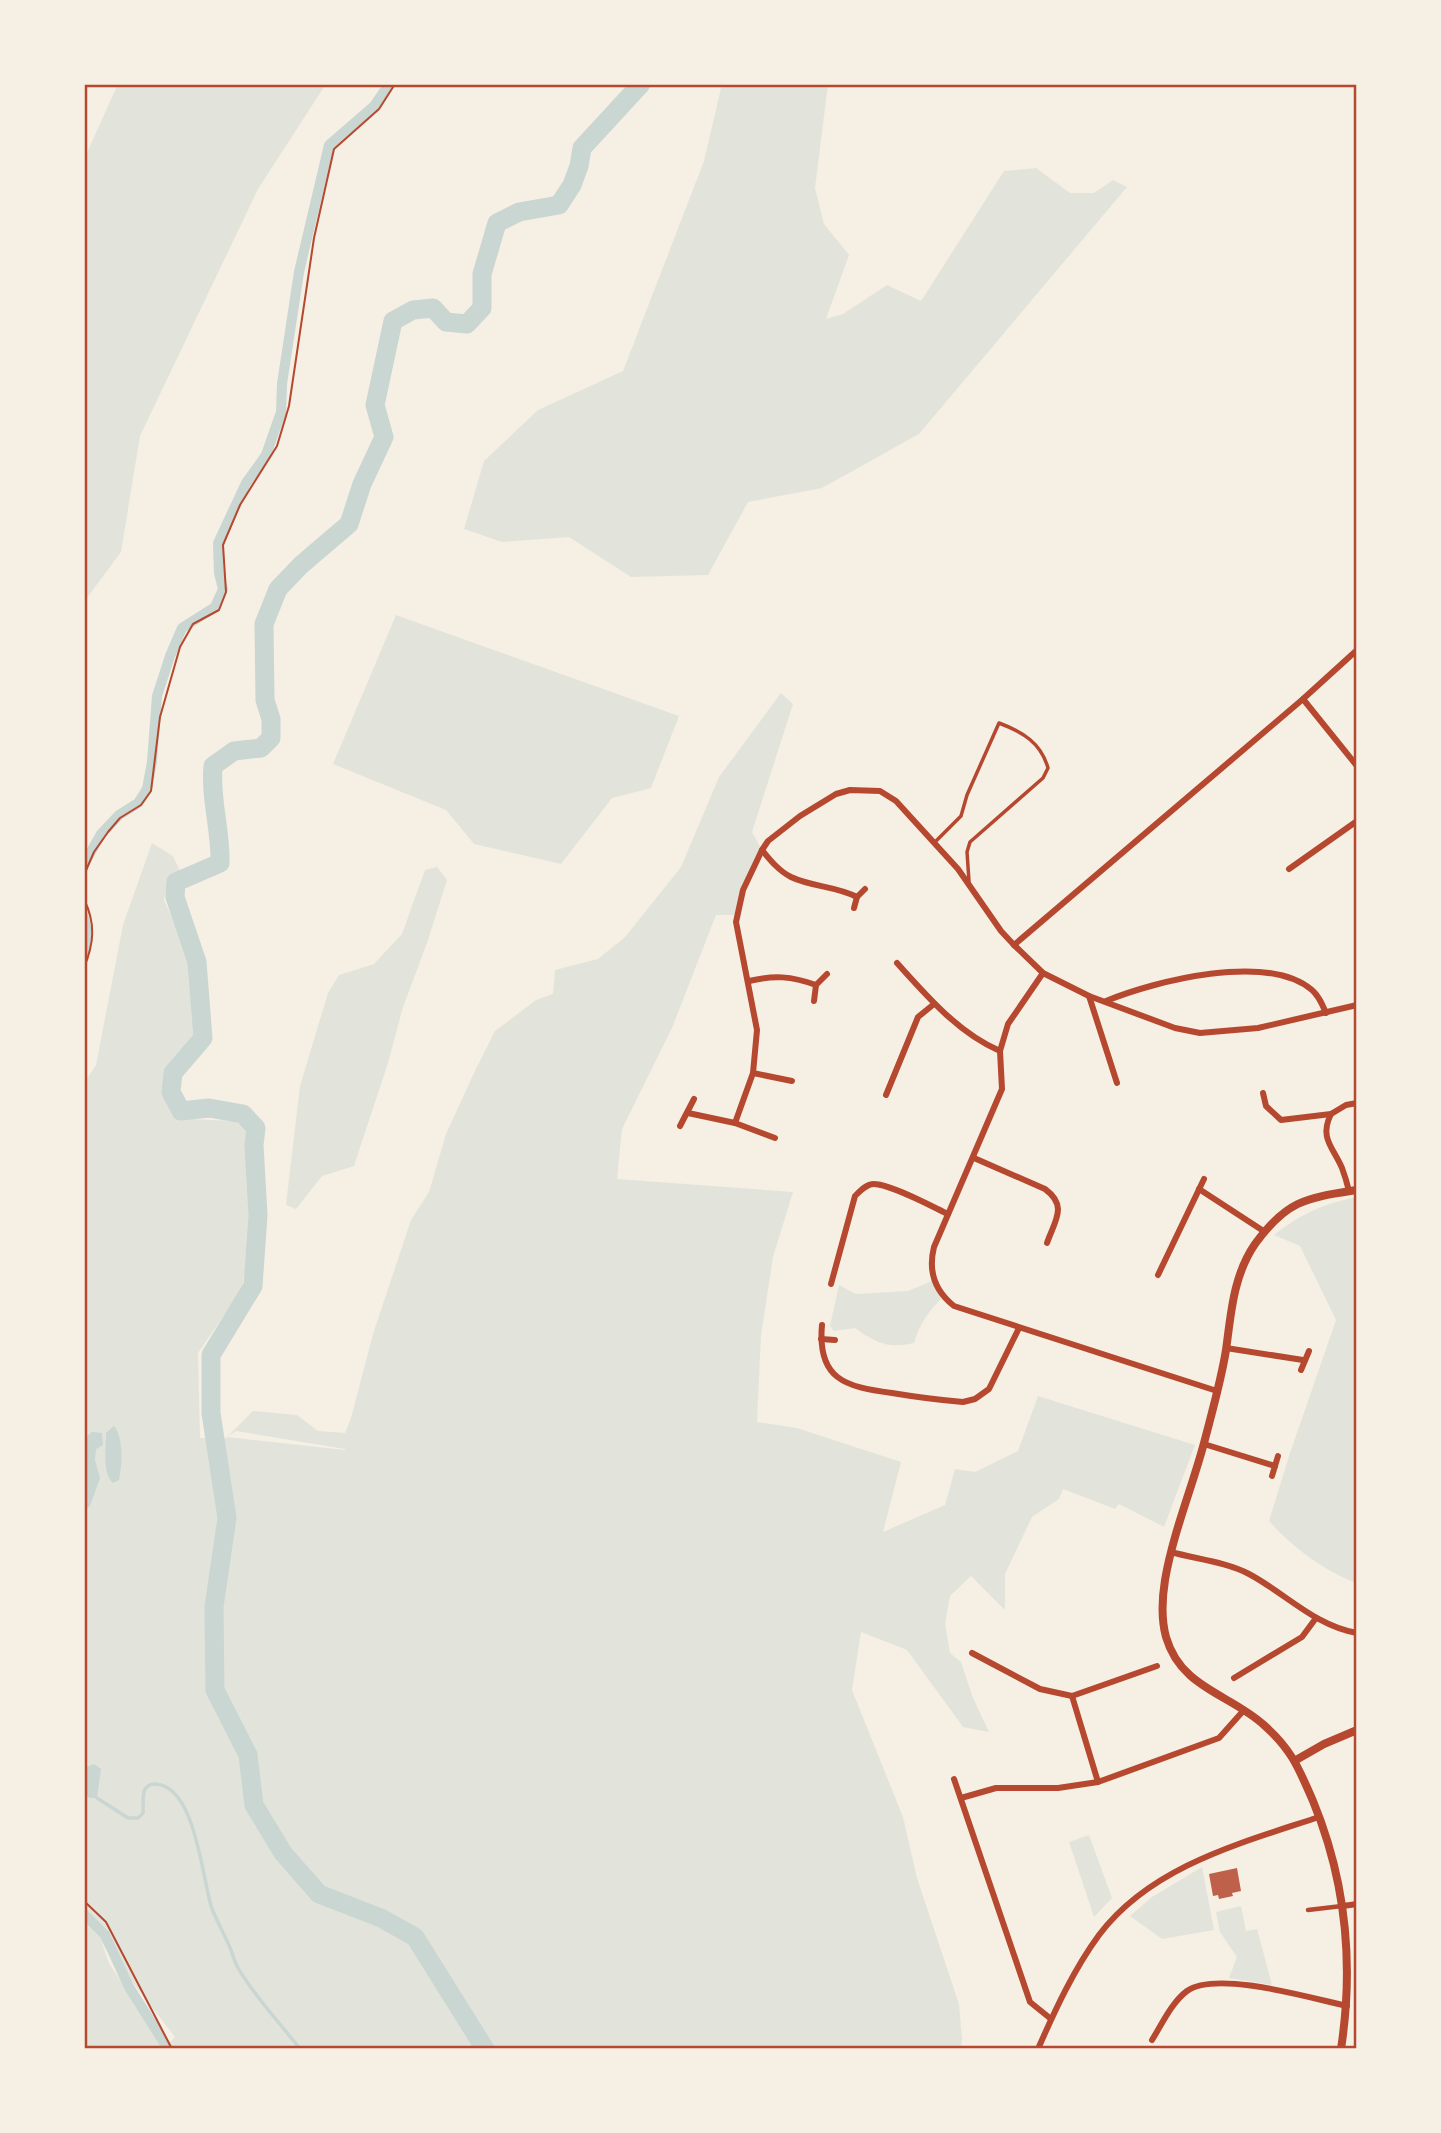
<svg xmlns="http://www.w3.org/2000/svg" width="1441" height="2133" font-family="'IBM Plex Sans',sans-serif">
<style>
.green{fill:#e2e4dc;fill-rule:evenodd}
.water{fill:#c9d6d2}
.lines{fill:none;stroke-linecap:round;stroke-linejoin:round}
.stream{stroke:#c9d6d2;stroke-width:3.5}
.canal{stroke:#c9d6d2;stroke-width:10}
.river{stroke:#c9d6d2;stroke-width:19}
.building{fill:#bf614a}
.path{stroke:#b5482f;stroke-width:2}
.service{stroke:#b5482f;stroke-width:3.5}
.pedestrian{stroke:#b5482f;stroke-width:4.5}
.minor{stroke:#b5482f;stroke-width:6}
.tertiary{stroke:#b5482f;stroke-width:8}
.neatline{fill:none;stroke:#b5482f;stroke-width:2.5}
</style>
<rect width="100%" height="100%" fill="#f6efe4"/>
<!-- green -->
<g class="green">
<polygon points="118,84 326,84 258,189 140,436 121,552 84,602 84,159"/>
<polygon points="722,84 828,84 815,188 824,224 849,255 826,319 843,314 887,285 921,301 1004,171 1036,168 1070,193 1094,193 1113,180 1127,187 919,434 822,488 748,502 708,575 631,577 569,537 502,542 464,529 484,461 538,410 623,371 704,161"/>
<polygon points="396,615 679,716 651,788 612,798 561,864 474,844 446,810 333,764"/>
<path d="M781 693 793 704 752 832 762 850 743 890 737 915H716L672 1028 622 1129 617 1179 793 1192 773 1257 761 1336 757 1422 797 1428 901 1462 883 1532 945 1505 955 1469 975 1472 1018 1451 1038 1396 1195 1445 1164 1527 1119 1504 1115 1509 1063 1489 1059 1499 1032 1517 1005 1574V1610L971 1576 950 1596 945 1624 950 1653 961 1662 973 1698 989 1732 963 1727 907 1650 861 1632 852 1690 903 1817 917 1878 959 2004 962 2039 961 2049H84V1083L96 1065 123 925 152 843 173 856 182 875 167 888 164 900 190 958 199 1034 167 1072 163 1095 175 1113 189 1119 236 1121 248 1132 250 1191 247 1258 242 1289 198 1353 200 1438H226L253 1411 297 1415 318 1431 345 1433 351 1418 373 1334 411 1220 429 1192 446 1134 474 1073 495 1031 536 1000 553 994 555 970 598 959 625 937 681 867 719 777ZM236 1431 345 1449V1450L227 1437ZM102 1943 175 2037 164 2048 109 1963Z"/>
<polygon points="437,867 447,880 427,943 403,1007 388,1063 354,1166 322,1176 296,1209 286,1205 300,1086 328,993 339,975 374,964 402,934 425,870"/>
<path d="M1357 1197V1583C1324 1571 1292 1547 1269 1521L1289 1456 1336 1320 1300 1246 1274 1235C1302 1213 1323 1204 1357 1197Z"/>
<path d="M934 1280 943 1297C929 1310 919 1325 914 1343 888 1349 876 1343 855 1328L834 1331 830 1326 839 1285 856 1294 908 1291Z"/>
<polygon points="1089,1835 1112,1898 1094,1917 1069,1842"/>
<polygon points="1202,1867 1214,1930 1162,1939 1130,1916 1152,1897"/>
<polygon points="1241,1906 1246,1931 1257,1929 1272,1985 1229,1978 1237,1957 1220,1932 1216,1912"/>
</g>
<!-- water -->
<g class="water">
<path d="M114 1426C124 1438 122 1466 119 1480L113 1483C102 1473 106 1448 106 1433Z"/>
<polygon points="92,1432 102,1433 103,1445 96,1449 95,1460 100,1478 90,1506 84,1510 84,1438"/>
<polygon points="94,1764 101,1769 97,1798 90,1798 84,1795 84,1768"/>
</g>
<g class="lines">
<!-- stream -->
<path class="stream" d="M97 1798 128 1818H138L143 1813C144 1803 139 1783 156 1784 196 1787 202 1879 212 1909 217 1921 223 1932 228 1943 232 1951 234 1961 238 1968 255 1997 280 2023 300 2049"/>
<!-- canal -->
<g class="canal">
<polyline points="84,864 101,834 119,815 138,803 147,789 152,762 157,696 170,656 182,628 215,607 223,589 219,573 218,543 246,483 266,455 281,412 282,384 299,272 329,145 374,106 389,84"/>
<polyline points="84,918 88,938 84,954"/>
<polyline points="84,1914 105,1935 129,1987 168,2049"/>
</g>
<!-- river -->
<path class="river" d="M485 2049 415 1937 381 1918 319 1894 283 1853 254 1805 248 1755 215 1690 214 1607 227 1518 211 1413V1355L253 1286 258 1215 254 1145 256 1128 243 1114 209 1108 181 1111 171 1092 173 1073 203 1038 197 962 175 897 176 882 220 863C221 830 210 799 213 766L234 751 261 748 271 738V719L265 700 264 624 278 589 301 565 349 524 362 484 384 437 375 405 393 321 413 310 433 308 446 322 467 324 482 308V274L497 223 519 212 559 205 572 185 579 166 582 148 641 84"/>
</g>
<!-- building -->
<polygon class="building" points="1237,1868 1241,1891 1232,1893 1233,1896 1219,1899 1218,1895 1213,1896 1209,1874"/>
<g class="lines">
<!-- path -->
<g class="path">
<polyline points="84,875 94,852 108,832 120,818 141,805 151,791 160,717 180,647 193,624 219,610 226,592 223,545 240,505 277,446 289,406 314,238 334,149 379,109 395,84"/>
<path d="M84 899C96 924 94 943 84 968"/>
<polyline points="84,1901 106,1922 172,2049"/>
</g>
<!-- service -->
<path class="service" d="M934 843 961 816 967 795 999 723C1023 732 1041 743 1048 768L1043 778 970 842 967 852 969 881"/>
<!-- pedestrian -->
<polyline class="pedestrian" points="1308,1910 1342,1906"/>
<!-- minor -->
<g class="minor">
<polyline points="1303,699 1357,766"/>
<path d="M762 850C770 860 779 871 791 877 812 887 836 886 857 897"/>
<polyline points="1289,869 1357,821"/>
<polyline points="854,908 857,897 865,889"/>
<polyline points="1014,945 1303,699 1357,650"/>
<path d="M897 963C927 996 958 1033 1000 1051"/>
<path d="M1043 973 1008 1024 1000 1051 1002 1089 934 1247C928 1271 935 1291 954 1306L1217 1391"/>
<path d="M749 981C774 975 791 976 816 985"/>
<polyline points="1089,996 1117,1083"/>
<polyline points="814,1001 816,985 827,974"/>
<path d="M1106 1001C1155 981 1267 952 1312 990 1319 996 1322 1004 1326 1013"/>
<polyline points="753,1073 792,1081"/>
<polyline points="1263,1093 1266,1106 1281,1120 1331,1114 1346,1105 1357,1103"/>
<polyline points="886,1095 918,1017 934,1004"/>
<polyline points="688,1113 735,1123 775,1138"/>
<path d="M1331 1114C1319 1138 1333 1147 1342 1168 1345 1176 1347 1183 1349 1191"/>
<polyline points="735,1123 753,1073 757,1030 736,922 743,890 762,850 768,841 800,816 836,794 850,790 880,791 896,801 958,869 1001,931 1014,945 1043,973 1089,996 1175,1028 1200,1033 1258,1028 1357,1005"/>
<polyline points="680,1126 694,1099"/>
<path d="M974 1158 1045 1189C1068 1206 1055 1220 1047 1243"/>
<polyline points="1199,1189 1265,1232"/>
<polyline points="1158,1275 1204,1179"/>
<path d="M831 1284 855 1196C860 1191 866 1184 874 1184 890 1184 931 1206 948 1214"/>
<path d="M822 1325C817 1379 845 1387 892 1393 916 1397 939 1400 963 1402L975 1399 989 1389 1019 1328"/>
<polyline points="821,1339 835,1340"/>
<polyline points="1226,1348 1303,1360"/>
<polyline points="1301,1370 1309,1351"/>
<polyline points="1204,1444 1275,1466"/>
<polyline points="1272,1476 1278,1456"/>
<path d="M1171 1552C1196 1559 1226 1562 1249 1574 1285 1593 1315 1626 1357 1633"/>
<polyline points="972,1653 1040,1689 1072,1696 1157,1666"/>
<polyline points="1234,1678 1302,1637 1316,1618"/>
<polyline points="1072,1696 1098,1782"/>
<polyline points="954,1779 1030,2002 1051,2019"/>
<polyline points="961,1798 996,1788 1058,1788 1098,1782 1219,1738 1244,1710"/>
<polyline points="1343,1906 1357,1904"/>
<path d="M1152 2040C1162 2024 1172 2002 1187 1991 1216 1970 1311 1998 1347 2006"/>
<path d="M1038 2049C1055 2010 1074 1969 1099 1935 1151 1866 1241 1843 1319 1817"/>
</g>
<!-- tertiary -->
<g class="tertiary">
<polyline points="1296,1760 1324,1744 1357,1730"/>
<path d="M1341 2049C1354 1964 1346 1881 1313 1801 1299 1769 1292 1750 1265 1726 1231 1694 1181 1689 1166 1637 1161 1619 1162 1599 1165 1580 1173 1533 1192 1488 1204 1443 1212 1412 1221 1381 1226 1350 1231 1314 1233 1276 1255 1244 1287 1200 1306 1198 1357 1190"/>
</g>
</g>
<!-- border -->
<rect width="1441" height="2133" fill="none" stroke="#f6efe4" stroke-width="172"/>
<rect x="86" y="86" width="1269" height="1961" class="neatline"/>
</svg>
